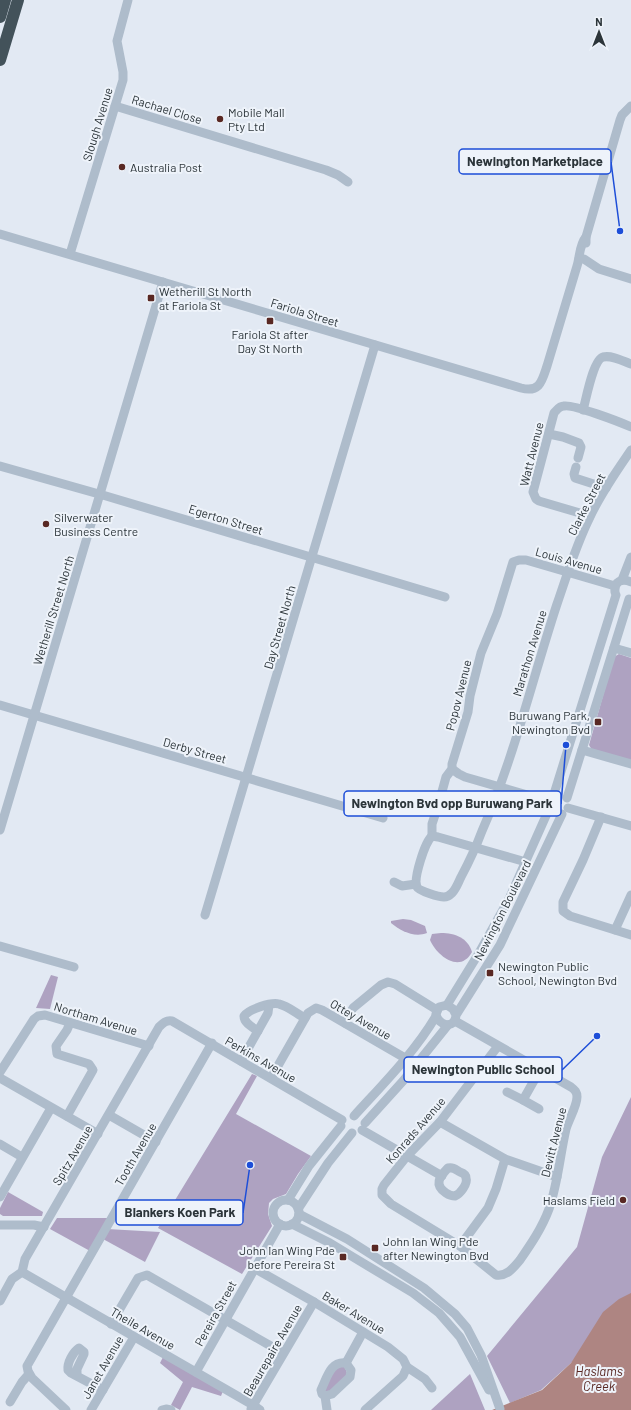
<svg xmlns="http://www.w3.org/2000/svg" width="631" height="1410" font-family="Barlow,sans-serif">
<style>
.green{fill:#aea2c1}
.water{fill:#ae8582}
.lines{fill:none;stroke-linecap:round;stroke-linejoin:round}
.minor{stroke:#aebccb;stroke-width:9}
.highway{stroke:#43525a;stroke-width:12}
.poi-dot{fill:#592823;stroke:#eef3fa;stroke-width:1.5}
.labels{text-anchor:middle;dominant-baseline:central;stroke-width:4;stroke-linejoin:round;paint-order:stroke}
.street-label{font-size:12px;fill:#2c353a;stroke:#eef3fa}
.poi-label{font-size:12px;fill:#2c353a;stroke:#eef3fa;text-anchor:start}
.water-label{font-size:13px;font-style:italic;fill:#592823;stroke:#eef3fa}
.leader{fill:none;stroke:#1d4ed8;stroke-width:1.5}
.callout-dot{fill:#1d4ed8;stroke:#eef3fa;stroke-width:1.5}
.callout{fill:#eef3fa;stroke:#1d4ed8;stroke-width:1.5}
.callout-label{font-size:13px;text-anchor:middle;font-weight:bold;fill:#2c353a}
</style>
<rect width="100%" height="100%" fill="#e2e9f3"/>
<!-- green -->
<g class="green">
<polygon points="619,654 631,658 631,761 592,750 589,745 614,657"/>
<path d="M403 919 411 920 425 926 427 933C414 938 401 931 391 923V921Z"/>
<path d="M441 933C455 933 468 938 472 952 460 974 437 956 430 940L432 934Z"/>
<polygon points="51,975 58,977 50,1009 36,1008"/>
<polygon points="252,1074 257,1076 236,1114 311,1156 298,1174 286,1194 273,1199 269,1203 268,1214 272,1226 242,1274 158,1228"/>
<polygon points="631,1097 631,1294 571,1363 541,1390 510,1403 487,1356 577,1247 602,1157"/>
<polygon points="8,1192 43,1212 42,1216 3,1216 0,1214 0,1208"/>
<polygon points="57,1218 108,1218 90,1251 50,1229"/>
<polygon points="107,1229 160,1232 145,1262 103,1239"/>
<polygon points="163,1357 223,1391 221,1396 192,1387 180,1410 171,1405 183,1382 160,1363"/>
<polygon points="343,1363 348,1375 329,1393 324,1392 336,1366"/>
<polygon points="470,1374 485,1410 431,1410"/>
</g>
<!-- water -->
<polygon class="water" points="631,1293 631,1410 492,1410 542,1390 571,1363 603,1312 619,1299"/>
<g class="lines">
<!-- minor -->
<g class="minor">
<polyline points="115,106 326,170 338,175 348,182"/>
<path d="M0 234 521 388C540 393 542 381 547 366L577 266C580 257 579 245 586 237"/>
<polyline points="586,243 586,237 620,120 622,115 631,106"/>
<polyline points="70,254 123,80 123,72 117,41 128,0"/>
<polyline points="579,259 584,259 599,269 631,279"/>
<path d="M583 410C586 400 593 360 603 357 612 355 623 361 631 364"/>
<polyline points="549,434 563,437 579,443 581,447 578,458"/>
<polyline points="0,466 106,496 445,597"/>
<polyline points="576,467 574,474 575,478 606,488"/>
<path d="M590 516 539 501 536 499 533 492 554 413C557 410 559 406 564 406 573 404 620 422 631 427"/>
<polyline points="622,580 631,557"/>
<path d="M615 592C614 581 622 578 631 582"/>
<polyline points="614,648 631,653"/>
<polyline points="0,705 383,818"/>
<polyline points="582,750 631,764"/>
<polyline points="452,769 459,774 465,777 548,801"/>
<polyline points="554,794 616,595"/>
<polyline points="567,798 629,599"/>
<polyline points="568,808 631,826"/>
<polyline points="601,817 583,860 563,902 563,911 570,916 631,935"/>
<polyline points="0,830 163,282"/>
<polyline points="432,836 432,824 434,818 437,810 446,777 452,769 452,764 468,712 470,696 481,653 497,614 513,562 519,560 526,560 615,586"/>
<path d="M526 862 438 837 432 836C425 842 413 879 417 887 419 891 439 897 444 897 447 897 450 895 452 893 456 889 458 883 461 877 469 862 476 847 482 831 514 758 532 680 557 604 567 575 576 545 590 517 601 493 616 472 631 450"/>
<polyline points="394,882 402,886 416,884"/>
<polyline points="205,915 375,345"/>
<polyline points="615,930 631,895"/>
<polyline points="0,946 74,967"/>
<polyline points="447,1005 479,953 509,899 549,809"/>
<path d="M456 1015 453 1009 447 1005 439 1007 436 1014C438 1026 455 1030 456 1015L500 945 562 814"/>
<path d="M455 1021 571 1087C575 1090 577 1092 577 1097 577 1106 569 1119 566 1129 560 1155 558 1183 549 1209 542 1228 531 1244 520 1260 514 1267 507 1277 496 1275L460 1246 391 1204 382 1195V1189L384 1185 407 1156 440 1122 498 1046"/>
<polyline points="345,1023 353,1008 381,985 388,982 395,984 437,1010"/>
<path d="M258 1031C252 1027 244 1023 244 1016 249 1009 271 1002 279 1004 288 1006 297 1014 305 1018"/>
<polyline points="241,1061 268,1013 269,1005"/>
<polyline points="0,1072 34,1019 38,1016 45,1015 149,1046"/>
<polyline points="0,1078 98,1134"/>
<polyline points="271,1078 308,1013 316,1008 322,1010 405,1058"/>
<polyline points="507,1092 523,1100 540,1070"/>
<polyline points="523,1100 539,1109"/>
<polyline points="109,1115 156,1142"/>
<polyline points="67,1116 93,1070 89,1064 57,1054 56,1046 67,1030 70,1023"/>
<path d="M354 1116C382 1085 415 1052 436 1016"/>
<polyline points="440,1122 505,1159 557,1177"/>
<polyline points="365,1123 403,1081 448,1025"/>
<polyline points="362,1130 442,1176"/>
<polyline points="0,1144 22,1157"/>
<path d="M448 1168C453 1167 455 1169 460 1172 463 1173 466 1175 466 1178 468 1184 460 1194 455 1196 451 1196 449 1195 446 1193 434 1185 439 1177 448 1168Z"/>
<polyline points="0,1197 51,1108"/>
<polyline points="288,1200 309,1166 341,1126"/>
<circle cx="286" cy="1213" r="13"/>
<polyline points="298,1209 328,1163 352,1133"/>
<polyline points="299,1214 347,1239 424,1288 455,1314 467,1328 481,1355 500,1409"/>
<polyline points="292,1224 330,1243 353,1257 413,1293 439,1313 460,1337 489,1390"/>
<polyline points="0,1225 34,1225 44,1227"/>
<polyline points="460,1246 488,1208 496,1189 505,1159"/>
<polyline points="254,1268 314,1302 388,1347 403,1359 407,1367 425,1379 432,1388"/>
<polyline points="22,1272 253,1405 260,1410"/>
<path d="M0 1301 12 1279 22 1272 25 1259 159 1027C163 1023 166 1020 172 1021L342 1120"/>
<polyline points="111,1324 138,1278 147,1275 283,1353"/>
<polyline points="346,1363 363,1332"/>
<polyline points="196,1372 280,1224"/>
<path d="M77 1375V1369L84 1354V1352L79 1348C73 1352 67 1363 68 1370L71 1373 103 1390"/>
<path d="M325 1396 332 1394 350 1377 351 1370 346 1363C330 1361 327 1378 321 1390L322 1394 325 1396 327 1410"/>
<polyline points="10,1402 22,1382 29,1374"/>
<polyline points="251,1409 314,1302"/>
<polyline points="66,1410 32,1378 28,1371 27,1366 212,1043"/>
<polyline points="91,1410 134,1337"/>
<polyline points="162,1410 166,1409 171,1410"/>
<polyline points="365,1410 403,1376 407,1367"/>
</g>
<!-- highway -->
<g class="highway">
<polyline points="0,17 5,0"/>
<polyline points="0,60 18,0"/>
</g>
</g>
<!-- markers -->
<g class="poi-dot">
<circle cx="220" cy="119" r="4"/>
<circle cx="122" cy="167" r="4"/>
<rect x="147" y="294" width="8" height="8" rx="2"/>
<rect x="266" y="317" width="8" height="8" rx="2"/>
<circle cx="46" cy="524" r="4"/>
<rect x="594" y="718" width="8" height="8" rx="2"/>
<rect x="486" y="969" width="8" height="8" rx="2"/>
<circle cx="623" cy="1200" r="4"/>
<rect x="371" y="1244" width="8" height="8" rx="2"/>
<rect x="339" y="1253" width="8" height="8" rx="2"/>
</g>
<g class="labels">
<!-- street labels -->
<g class="street-label">
<text transform="translate(167 109) rotate(17)">Rachael Close</text>
<text transform="translate(97 124) rotate(-73)">Slough Avenue</text>
<text transform="translate(305 312) rotate(17)">Fariola Street</text>
<text transform="translate(531 454) rotate(-76)">Watt Avenue</text>
<text transform="translate(586 504) rotate(-63)">Clarke Street</text>
<text transform="translate(226 519) rotate(17)">Egerton Street</text>
<text transform="translate(569 560) rotate(16)">Louis Avenue</text>
<text transform="translate(53 610) rotate(-73)">Wetherill Street North</text>
<text transform="translate(279 627) rotate(-74)">Day Street North</text>
<text transform="translate(529 653) rotate(-73)">Marathon Avenue</text>
<text transform="translate(458 695) rotate(-76)">Popov Avenue</text>
<text transform="translate(195 750) rotate(16)">Derby Street</text>
<text transform="translate(502 910) rotate(-63)">Newington Boulevard</text>
<text transform="translate(96 1018) rotate(17)">Northam Avenue</text>
<text transform="translate(361 1019) rotate(30)">Ottey Avenue</text>
<text transform="translate(261 1059) rotate(30)">Perkins Avenue</text>
<text transform="translate(415 1130) rotate(-49)">Konrads Avenue</text>
<text transform="translate(553 1142) rotate(-76)">Devitt Avenue</text>
<text transform="translate(135 1154) rotate(-60)">Tooth Avenue</text>
<text transform="translate(72 1155) rotate(-60)">Spitz Avenue</text>
<text transform="translate(354 1312) rotate(31)">Baker Avenue</text>
<text transform="translate(215 1313) rotate(-61)">Pereira Street</text>
<text transform="translate(143 1328) rotate(30)">Theile Avenue</text>
<text transform="translate(272 1350) rotate(-60)">Beaurepaire Avenue</text>
<text transform="translate(102 1367) rotate(-60)">Janet Avenue</text>
</g>
<!-- poi labels -->
<g class="poi-label">
<text x="228" y="112">Mobile Mall<tspan x="228" dy="14">Pty Ltd</tspan></text>
<text x="130" y="167">Australia Post</text>
<text x="159" y="291">Wetherill St North<tspan x="159" dy="14">at Fariola St</tspan></text>
<text x="270" y="334" text-anchor="middle">Fariola St after<tspan x="270" dy="14">Day St North</tspan></text>
<text x="54" y="517">Silverwater<tspan x="54" dy="14">Business Centre</tspan></text>
<text x="590" y="715" text-anchor="end">Buruwang Park,<tspan x="590" dy="14">Newington Bvd</tspan></text>
<text x="498" y="966">Newington Public<tspan x="498" dy="14">School, Newington Bvd</tspan></text>
<text x="615" y="1200" text-anchor="end">Haslams Field</text>
<text x="383" y="1241">John Ian Wing Pde<tspan x="383" dy="14">after Newington Bvd</tspan></text>
<text x="335" y="1250" text-anchor="end">John Ian Wing Pde<tspan x="335" dy="14">before Pereira St</tspan></text>
</g>
<!-- water labels -->
<g class="water-label">
<text x="599" y="1371">Haslams<tspan x="599" dy="15">Creek</tspan></text>
</g>
</g>
<!-- callouts -->
<path class="leader" d="M620 231L611 162M566 745L561 804M597 1036L562 1070M250 1165L243 1213"/>
<g class="callout-dot">
<circle cx="620" cy="231" r="4"/>
<circle cx="566" cy="745" r="4"/>
<circle cx="597" cy="1036" r="4"/>
<circle cx="250" cy="1165" r="4"/>
</g>
<g class="callout">
<rect x="459" y="149" width="152" height="25" rx="4"/>
<rect x="344" y="791" width="217" height="25" rx="4"/>
<rect x="404" y="1057" width="158" height="25" rx="4"/>
<rect x="116" y="1200" width="127" height="25" rx="4"/>
</g>
<g class="callout-label">
<text x="535" y="166">Newington Marketplace</text>
<text x="452" y="808">Newington Bvd opp Buruwang Park</text>
<text x="483" y="1074">Newington Public School</text>
<text x="180" y="1217">Blankers Koen Park</text>
</g>
<!-- north arrow -->
<g transform="translate(599 32)" stroke="#eef3fa" stroke-width="3" paint-order="stroke">
<path d="M0-3L7 15L0 10L-7 15Z" fill="#2c353a"/>
<text y="-6" font-size="11" font-weight="bold" text-anchor="middle" fill="#2c353a">N</text>
</g>
</svg>
